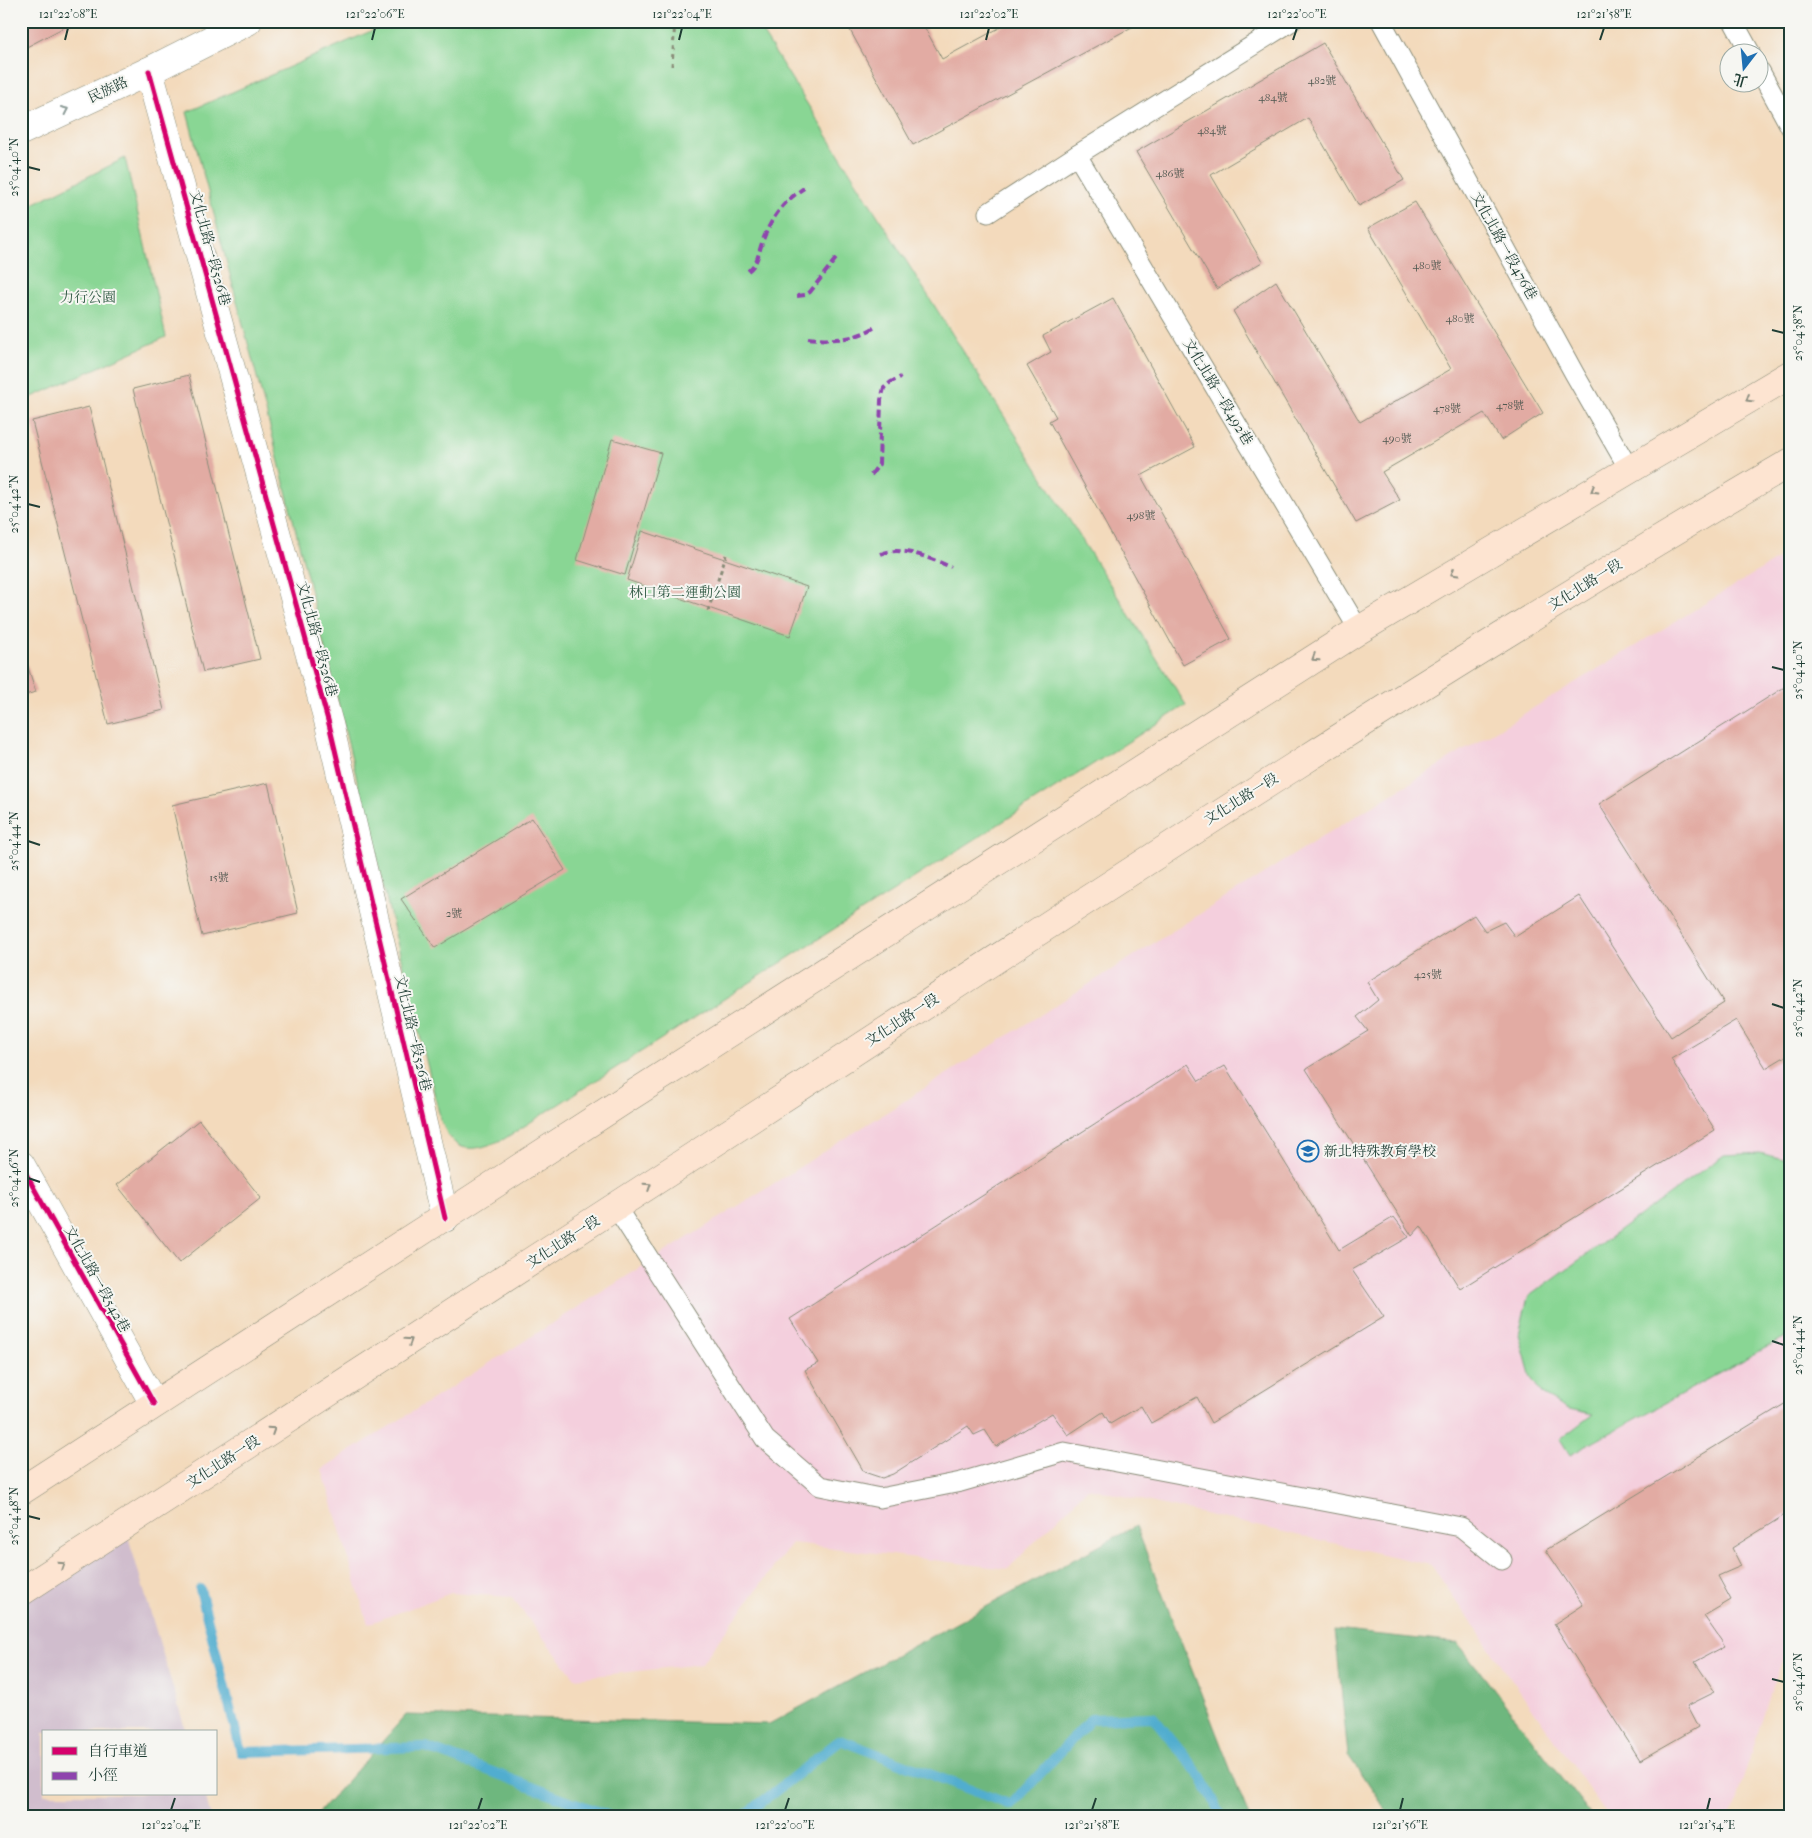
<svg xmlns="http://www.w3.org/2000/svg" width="1812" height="1838" font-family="'IM FELL French Canon','Noto Serif TC',serif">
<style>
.built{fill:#f4cfdd}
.industrial{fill:#d0bdcd}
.green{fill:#89d694;stroke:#548a64}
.forest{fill:#6eb77e;stroke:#467a59}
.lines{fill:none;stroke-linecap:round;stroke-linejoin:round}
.stream{stroke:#51adcf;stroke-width:10}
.building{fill:#e2aba3}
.service-casing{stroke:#898c78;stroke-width:21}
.minor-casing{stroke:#898c78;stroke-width:29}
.secondary-casing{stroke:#898c78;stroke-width:29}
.path{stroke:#898c78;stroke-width:3;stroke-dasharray:4 4;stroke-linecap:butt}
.service{stroke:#fff;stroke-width:19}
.minor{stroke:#fff;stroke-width:28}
.secondary{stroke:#fde4d1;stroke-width:28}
.quiet{stroke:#8e44ad;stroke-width:4;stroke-dasharray:8 4;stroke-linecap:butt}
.cycleway-casing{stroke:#f6f6f2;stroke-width:8}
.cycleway{stroke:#d6006c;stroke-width:5}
.oneway{stroke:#8f9e9a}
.oneway2{stroke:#8e9082}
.ticks{fill:none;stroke:#1f3d34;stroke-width:2}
.labels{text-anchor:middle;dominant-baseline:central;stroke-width:4;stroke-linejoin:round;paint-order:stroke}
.number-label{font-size:11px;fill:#505850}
.street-label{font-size:14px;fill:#1f3d34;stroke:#f6f6f2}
.park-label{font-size:14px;fill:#345c47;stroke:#f6f6f2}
.poi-label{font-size:14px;fill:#1f3d34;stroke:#f6f6f2;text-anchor:start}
.neatline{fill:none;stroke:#1f3d34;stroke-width:2}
.ticks-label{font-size:12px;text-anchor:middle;fill:#1f3d34}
</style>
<rect width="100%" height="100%" fill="#f6f6f2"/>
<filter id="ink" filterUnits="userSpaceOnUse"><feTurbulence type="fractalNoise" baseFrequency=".02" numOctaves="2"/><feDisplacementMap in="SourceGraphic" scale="10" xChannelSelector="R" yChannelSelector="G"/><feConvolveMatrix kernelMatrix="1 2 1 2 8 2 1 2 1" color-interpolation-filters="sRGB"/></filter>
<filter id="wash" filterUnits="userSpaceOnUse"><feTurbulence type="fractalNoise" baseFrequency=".0096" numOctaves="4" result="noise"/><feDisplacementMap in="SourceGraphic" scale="20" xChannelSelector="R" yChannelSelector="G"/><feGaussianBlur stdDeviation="1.12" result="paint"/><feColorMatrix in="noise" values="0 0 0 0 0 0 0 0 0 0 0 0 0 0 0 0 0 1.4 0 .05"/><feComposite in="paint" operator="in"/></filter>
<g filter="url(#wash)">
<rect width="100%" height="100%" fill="#f3dabc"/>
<!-- built -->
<polygon class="built" points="1791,551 1791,1628 1731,1817 1609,1817 1431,1565 1088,1488 1008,1569 792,1543 701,1664 575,1678 511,1597 451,1593 368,1624 322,1469 1328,833"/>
<!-- industrial -->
<polygon class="industrial" points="124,1523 186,1732 44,1732 44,1794 205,1794 211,1817 21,1817 21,1594"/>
<!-- green -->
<g class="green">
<path d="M394 21H755L1186 705 504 1139C487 1146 465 1156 451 1139 446 1134 444 1126 441 1121L273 438 187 112Z"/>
<polygon points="125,158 166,337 21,402 21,210"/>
<polygon points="1760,1153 1791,1161 1791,1334 1570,1455 1560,1439 1593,1414 1569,1409 1543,1395 1531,1378 1519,1334 1528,1297 1724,1155"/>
</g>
<!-- forest -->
<g class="forest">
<polygon points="1136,1526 1249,1817 315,1817 406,1715 769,1724"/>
<polygon points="1335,1630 1458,1643 1592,1817 1391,1817 1348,1755"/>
</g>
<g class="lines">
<!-- stream -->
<g class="stream">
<polyline points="200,1589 241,1752 426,1747 612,1817"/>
<polyline points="743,1817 840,1740 1011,1805 1091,1719 1153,1717 1202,1778 1222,1817"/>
</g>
</g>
<g id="blocks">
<!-- building -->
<g class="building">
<polygon points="21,21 76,21 21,50"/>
<polygon points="845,21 921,21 942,59 1012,21 1143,21 913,145"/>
<polygon points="1323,43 1404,180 1359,206 1308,118 1211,175 1262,262 1217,289 1136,152"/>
<polygon points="1415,202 1543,413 1501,440 1484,413 1382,472 1400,500 1356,523 1233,311 1276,281 1360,422 1451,369 1368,228"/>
<polygon points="1113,298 1195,447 1141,476 1231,639 1183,665 1049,421 1056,417 1027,366 1051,352 1043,336"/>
<polygon points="189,375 260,659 203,672 133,389"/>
<polygon points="89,407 164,710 108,724 32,421"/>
<polygon points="612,439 661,453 625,575 577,560"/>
<polygon points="642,531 807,587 790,636 627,580"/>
<polygon points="21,646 36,692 21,696"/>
<polygon points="1791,683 1791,1053 1766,1068 1736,1020 1671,1059 1715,1130 1460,1289 1421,1226 1412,1236 1306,1069 1368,1031 1357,1017 1378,1000 1367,982 1474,915 1485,931 1504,922 1515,937 1579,896 1671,1037 1724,1003 1599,804"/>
<polygon points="268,783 298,913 202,936 172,805"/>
<polygon points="532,818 565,870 435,948 401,899"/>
<polygon points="1188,1064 1199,1081 1225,1066 1339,1250 1394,1217 1409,1237 1352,1270 1384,1317 1211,1423 1197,1397 1151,1423 1141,1406 1110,1424 1103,1412 1068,1435 1052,1413 996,1447 985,1430 974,1435 968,1426 893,1474 882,1478 864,1472 805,1370 818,1363 790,1319"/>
<polygon points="199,1120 261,1198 179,1263 117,1185"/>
<polygon points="1791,1400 1791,1511 1732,1548 1741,1566 1718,1576 1731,1600 1704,1616 1725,1646 1695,1662 1715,1692 1687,1706 1698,1727 1640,1760 1554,1624 1583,1605 1546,1550"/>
</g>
</g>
</g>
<g filter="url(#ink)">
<use href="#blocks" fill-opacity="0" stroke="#898c78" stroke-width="1"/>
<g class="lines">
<!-- service casing -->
<g class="service-casing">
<g id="service">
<polyline points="1381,21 1574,373 1629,469"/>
<polyline points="1733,21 1750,52"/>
<polyline points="1760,71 1791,128"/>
<polyline points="1077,155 1359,630"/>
<polyline points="988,213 1077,155 1292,21"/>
<polyline points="616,1207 765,1439 820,1486 880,1498 961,1482 1064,1452 1461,1527 1502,1560"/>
</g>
</g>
<!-- minor casing -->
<g class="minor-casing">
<g id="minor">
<polyline points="149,71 329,724 445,1218"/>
<polyline points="21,131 149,71 248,21"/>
<polyline points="21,1165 154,1404"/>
</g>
</g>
<!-- secondary casing -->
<g class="secondary-casing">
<g id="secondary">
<polyline points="21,1491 629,1097 1359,630 1791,374"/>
<path d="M21 1592C281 1424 541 1256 800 1087 1127 873 1454 659 1791 462"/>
</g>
</g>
<!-- path -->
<g class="path">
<polyline points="672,66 675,21"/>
<polyline points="708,611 726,555"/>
</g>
<!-- service -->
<use href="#service" class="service"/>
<!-- minor -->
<use href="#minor" class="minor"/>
<!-- secondary -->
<use href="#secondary" class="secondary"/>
<!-- quiet -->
<g class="quiet">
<path d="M748 271C759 262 758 253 763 240 772 217 783 202 804 188"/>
<polyline points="797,296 805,295 810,292 838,256"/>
<path d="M808 338C831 341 855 340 875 327"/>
<polyline points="871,475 879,464 881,400 884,388 891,382 901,377"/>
<path d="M881 554C902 545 931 559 951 567"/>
</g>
<!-- cycleway casing -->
<g class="cycleway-casing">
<g id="cycleway">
<polyline points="149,71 329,724 445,1218"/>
<polyline points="21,1165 154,1404"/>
</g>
</g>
<!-- cycleway -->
<use href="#cycleway" class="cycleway"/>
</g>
<!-- one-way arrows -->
<defs><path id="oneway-chevron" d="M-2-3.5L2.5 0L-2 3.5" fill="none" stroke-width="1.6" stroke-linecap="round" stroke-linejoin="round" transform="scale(1.25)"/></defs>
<use class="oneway" href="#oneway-chevron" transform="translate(65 110) rotate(-25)"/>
<g class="oneway2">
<use href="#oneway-chevron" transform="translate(1749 399) rotate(149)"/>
<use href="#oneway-chevron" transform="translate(1594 490) rotate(149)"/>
<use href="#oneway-chevron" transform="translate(1454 573) rotate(149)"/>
<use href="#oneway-chevron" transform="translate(1315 658) rotate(147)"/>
<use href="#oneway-chevron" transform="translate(648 1186) rotate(-33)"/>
<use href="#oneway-chevron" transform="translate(409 1341) rotate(-33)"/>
<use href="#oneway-chevron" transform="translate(272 1430) rotate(-33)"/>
<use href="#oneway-chevron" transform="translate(62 1565) rotate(-33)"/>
</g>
</g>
<!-- ticks -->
<path class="ticks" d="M65 40 68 28M372 40 375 28M679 40 682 28M986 40 989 28M1293 40 1297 28M1600 40 1604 28M28 167 40 170M1772 330 1784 333M28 504 40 507M1772 667 1784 670M28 841 40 845M1772 1004 1784 1008M28 1178 40 1182M1772 1341 1784 1345M28 1516 40 1519M1772 1679 1784 1682M171 1810 175 1798M478 1810 482 1798M785 1810 789 1798M1092 1810 1096 1798M1400 1810 1403 1798M1707 1810 1710 1798"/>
<!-- icons -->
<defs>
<g id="school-ring" transform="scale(1.125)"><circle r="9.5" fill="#f6f6f2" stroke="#1f6fb2" stroke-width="1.5"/><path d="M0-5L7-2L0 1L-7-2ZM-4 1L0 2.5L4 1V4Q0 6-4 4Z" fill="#1f6fb2"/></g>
</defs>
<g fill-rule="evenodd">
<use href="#school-ring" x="1308" y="1151"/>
</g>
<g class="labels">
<!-- number labels -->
<g class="number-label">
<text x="1322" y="80">482號</text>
<text x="1273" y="97">484號</text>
<text x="1212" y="130">484號</text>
<text x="1170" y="173">486號</text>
<text x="1427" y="265">480號</text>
<text x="1460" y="318">480號</text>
<text x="1510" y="405">478號</text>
<text x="1447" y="408">478號</text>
<text x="1397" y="438">490號</text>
<text x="1141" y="515">498號</text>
<text x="219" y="877">15號</text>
<text x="454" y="913">2號</text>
<text x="1428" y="974">425號</text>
</g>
<!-- street labels -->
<g class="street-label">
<text transform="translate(108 90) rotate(-25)">民族路</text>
<text transform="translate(1504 246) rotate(61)">文化北路一段476巷</text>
<text transform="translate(210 248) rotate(75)">文化北路一段526巷</text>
<text transform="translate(1218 392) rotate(59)">文化北路一段492巷</text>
<text transform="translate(1585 585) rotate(-32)">文化北路一段</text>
<text transform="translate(317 639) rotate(75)">文化北路一段526巷</text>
<text transform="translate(1241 799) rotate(-32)">文化北路一段</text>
<text transform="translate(902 1020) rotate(-33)">文化北路一段</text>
<text transform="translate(413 1033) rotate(77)">文化北路一段526巷</text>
<text transform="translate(563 1242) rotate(-33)">文化北路一段</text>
<text transform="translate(97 1279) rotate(61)">文化北路一段542巷</text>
<text transform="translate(223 1462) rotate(-33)">文化北路一段</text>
</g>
<!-- park labels -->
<g class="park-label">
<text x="88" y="297">力行公園</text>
<text x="685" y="592">林口第二運動公園</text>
</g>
<!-- poi labels -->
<g class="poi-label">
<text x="1324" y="1151">新北特殊教育學校</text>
</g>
</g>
<!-- margin -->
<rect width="1812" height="1838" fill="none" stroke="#f6f6f2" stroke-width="55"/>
<!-- legend -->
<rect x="42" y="1730" width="175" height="65" fill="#f6f6f2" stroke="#a0aca6"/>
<rect x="52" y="1747" width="25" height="8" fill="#d6006c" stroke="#a0aca6"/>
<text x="88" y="1756" font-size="15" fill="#1f3d34">自行車道</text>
<rect x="52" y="1772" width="25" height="8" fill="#8e44ad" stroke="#a0aca6"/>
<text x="88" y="1780" font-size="15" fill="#1f3d34">小徑</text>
<!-- north arrow -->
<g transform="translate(1744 68) rotate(196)"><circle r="24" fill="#f6f6f2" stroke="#a0aca6"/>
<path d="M0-4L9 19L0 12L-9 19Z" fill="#1f6fb2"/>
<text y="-8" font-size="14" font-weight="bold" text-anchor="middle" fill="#1f3d34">北</text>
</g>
<rect x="28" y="28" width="1756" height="1782" class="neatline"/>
<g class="ticks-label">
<text x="68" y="18">121°22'08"E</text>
<text x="375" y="18">121°22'06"E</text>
<text x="682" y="18">121°22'04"E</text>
<text x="989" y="18">121°22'02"E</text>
<text x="1297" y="18">121°22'00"E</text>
<text x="1604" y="18">121°21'58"E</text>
<text transform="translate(14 167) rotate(-90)" y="4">25°04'40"N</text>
<text transform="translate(1798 333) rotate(-90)" y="4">25°04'38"N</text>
<text transform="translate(14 504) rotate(-90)" y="4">25°04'42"N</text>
<text transform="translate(1798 670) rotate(-90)" y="4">25°04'40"N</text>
<text transform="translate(14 841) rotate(-90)" y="4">25°04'44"N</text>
<text transform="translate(1798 1008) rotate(-90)" y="4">25°04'42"N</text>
<text transform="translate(14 1178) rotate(-90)" y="4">25°04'46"N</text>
<text transform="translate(1798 1345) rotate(-90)" y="4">25°04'44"N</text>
<text transform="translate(14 1516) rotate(-90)" y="4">25°04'48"N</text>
<text transform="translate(1798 1682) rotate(-90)" y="4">25°04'46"N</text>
<text x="171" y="1829">121°22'04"E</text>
<text x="478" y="1829">121°22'02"E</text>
<text x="785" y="1829">121°22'00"E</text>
<text x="1092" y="1829">121°21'58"E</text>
<text x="1400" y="1829">121°21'56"E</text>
<text x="1707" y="1829">121°21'54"E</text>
</g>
</svg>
